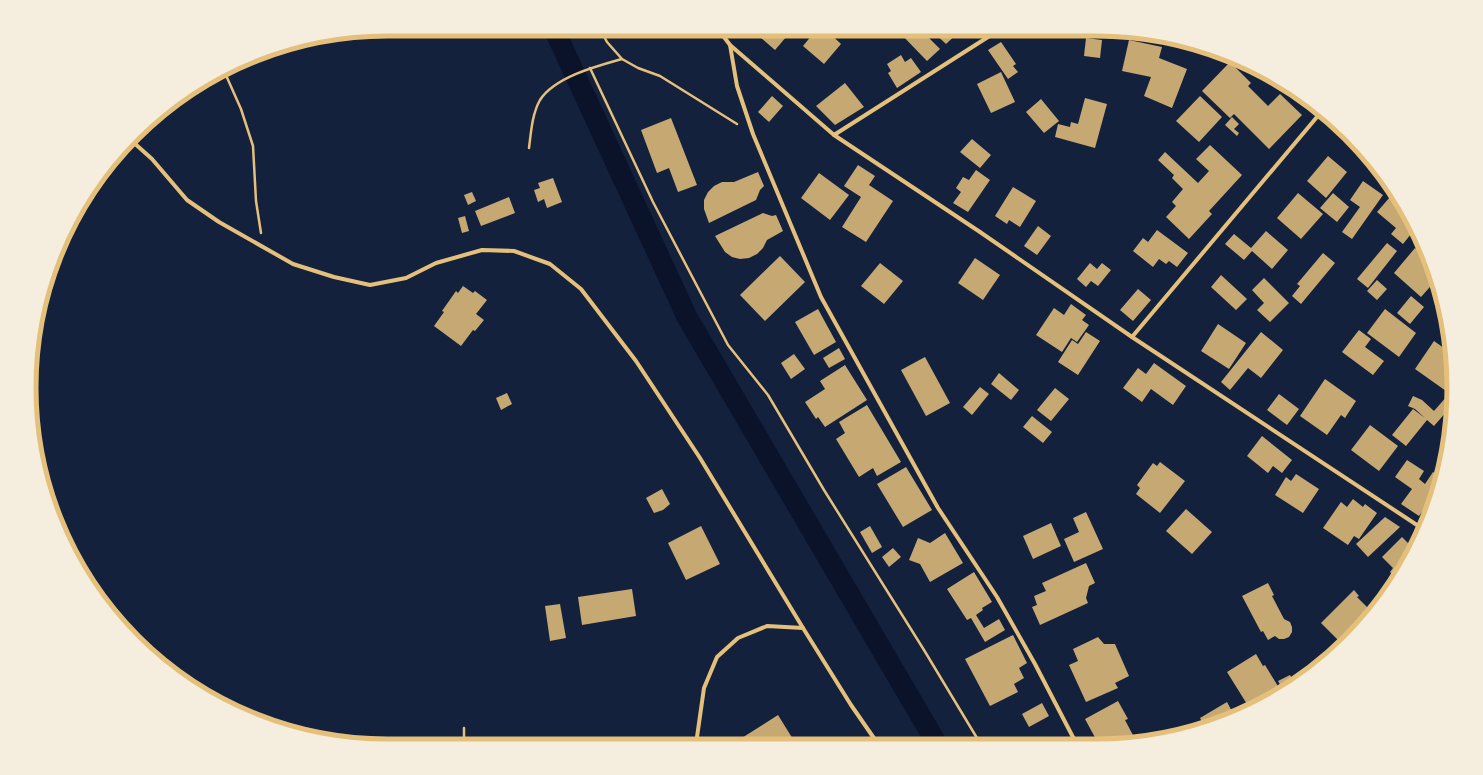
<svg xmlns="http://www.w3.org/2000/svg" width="1483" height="775" font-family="Ubuntu,sans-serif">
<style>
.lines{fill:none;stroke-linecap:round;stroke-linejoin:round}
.canal{stroke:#0b132b;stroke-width:21}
.building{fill:#c6a872}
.path{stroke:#e5c07b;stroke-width:2.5}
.minor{stroke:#e5c07b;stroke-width:4}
.rim{fill:none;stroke:#e5c07b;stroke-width:5}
</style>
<rect width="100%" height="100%" fill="#14213d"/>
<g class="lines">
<!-- canal -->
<polyline class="canal" points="554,29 687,317 937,744"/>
</g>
<!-- building -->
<g class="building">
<polygon points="755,29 793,29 775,50 753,31"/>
<polygon points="817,29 825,29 841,44 824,64 803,46"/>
<polygon points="877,30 895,30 884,38"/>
<polygon points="900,30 921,30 940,49 927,61 898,31"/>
<polygon points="931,30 961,30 946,44"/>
<polygon points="1086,38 1102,40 1100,58 1084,56"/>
<polygon points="1129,40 1162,47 1159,58 1187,69 1172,108 1144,96 1151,77 1122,71"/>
<polygon points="1001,42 1016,64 1013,66 1018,72 1008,79 988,50"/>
<polygon points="901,55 905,62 911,58 921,72 897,88 888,73 891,71 887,64"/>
<polygon points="1230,62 1251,83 1248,86 1268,106 1280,94 1302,115 1269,149 1234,114 1230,118 1202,91"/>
<polygon points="1001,72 1015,102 991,113 977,84"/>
<polygon points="845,83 864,107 835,125 816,106"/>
<polygon points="772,96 783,106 769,122 758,112"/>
<polygon points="1200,96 1222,117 1199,142 1176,121"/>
<polygon points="1085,98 1107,104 1095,148 1055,137 1058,124 1070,127 1071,122 1078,124"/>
<polygon points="1041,99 1059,121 1044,133 1026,112"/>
<polygon points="1232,117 1239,124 1234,129 1239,133 1237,136 1225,125"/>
<polygon points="671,118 697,185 678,192 669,168 657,173 641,130"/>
<polygon points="972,139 991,155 980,168 960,152"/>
<polygon points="1210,145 1242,175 1209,211 1212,214 1189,239 1166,217 1176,206 1172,202 1183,189 1172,178 1174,175 1158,160 1165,152 1198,183 1209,171 1196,159"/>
<polygon points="1328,156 1347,172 1326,198 1307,181"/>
<polygon points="858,165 875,176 869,185 893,201 866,242 842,227 861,197 844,186"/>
<polygon points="976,170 990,180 968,212 953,203 961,192 956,188 963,177 969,180"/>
<polygon points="758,172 764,186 760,190 756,200 709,223 704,209 704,200 708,192 714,186 722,182 734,182"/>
<polygon points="819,173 849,195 830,220 801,198"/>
<polygon points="553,178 562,202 547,208 544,199 538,202 534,190 540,188 538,183"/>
<polygon points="1363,181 1383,195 1352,239 1342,232 1360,207 1350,200"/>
<polygon points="1013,187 1036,201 1020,227 1009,220 1007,224 995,216"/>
<polygon points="472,192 476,201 468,205 464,195"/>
<polygon points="1298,193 1323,214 1301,239 1277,218"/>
<polygon points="1333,193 1349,207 1337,222 1320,208"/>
<polygon points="509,197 515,213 481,226 475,211"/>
<polygon points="1390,197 1408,212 1415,229 1403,244 1391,234 1396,228 1377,212"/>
<polygon points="763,213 772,216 776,215 783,231 767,240 763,248 757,254 749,258 740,259 732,257 725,252 715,236"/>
<polygon points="465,216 469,231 462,233 458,218"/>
<polygon points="1038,226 1051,236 1037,255 1024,246"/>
<polygon points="1157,230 1188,253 1177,267 1169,261 1166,264 1159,259 1153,267 1133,251 1143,238 1148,242"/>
<polygon points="1266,231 1288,250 1272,269 1252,251 1244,260 1225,244 1234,234 1251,248"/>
<polygon points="1387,243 1397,251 1368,288 1357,279"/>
<polygon points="1415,248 1430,261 1433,267 1429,272 1437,279 1421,297 1394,273"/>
<polygon points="1323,253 1335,263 1301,304 1292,296 1300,286 1297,284"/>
<polygon points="780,256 805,282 765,321 740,295"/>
<polygon points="975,258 1000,275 983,300 958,283"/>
<polygon points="880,263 903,281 884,304 861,286"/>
<polygon points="1090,263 1097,269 1102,263 1111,270 1098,286 1091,281 1086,287 1077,279"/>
<polygon points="1221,275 1247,299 1236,310 1211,287"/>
<polygon points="1264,278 1289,303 1270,322 1257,310 1264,303 1252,290"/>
<polygon points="1377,280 1387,289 1377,300 1367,291"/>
<polygon points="463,286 473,293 475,291 487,300 476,314 484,320 475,331 473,330 461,346 434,326 444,312 442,311 456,291 458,293"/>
<polygon points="1138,289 1151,300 1133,321 1120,310"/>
<polygon points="1411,296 1424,307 1410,324 1397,313"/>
<polygon points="1441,297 1443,306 1444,309 1436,303"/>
<polygon points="1071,304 1086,315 1082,320 1089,325 1077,342 1071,338 1062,352 1036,335 1054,308 1064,315"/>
<polygon points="818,309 836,342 814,355 795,322"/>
<polygon points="1385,309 1416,333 1399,357 1367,333"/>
<polygon points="1218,324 1246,343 1229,369 1201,351"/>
<polygon points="1359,330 1371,339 1365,347 1384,361 1373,375 1342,352"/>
<polygon points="1086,332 1100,341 1078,375 1058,362 1072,340 1078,344"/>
<polygon points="1261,332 1283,350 1261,378 1248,368 1230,390 1221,382"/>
<polygon points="1434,341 1451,353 1452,383 1446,391 1415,369"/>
<polygon points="839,348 845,359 829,368 823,358"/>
<polygon points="794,354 805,369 791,379 781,363"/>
<polygon points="925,357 950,403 926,416 901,370"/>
<polygon points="1154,363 1186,386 1173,405 1151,389 1142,402 1123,388 1138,368 1146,374"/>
<polygon points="845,365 867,400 825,427 818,417 816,419 805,402 825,389 820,381"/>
<polygon points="999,373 1019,390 1011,400 991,384"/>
<polygon points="1325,379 1356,401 1345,418 1341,415 1327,435 1300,416"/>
<polygon points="980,387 989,394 972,415 963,407"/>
<polygon points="1055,388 1069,399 1051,421 1037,410"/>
<polygon points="507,393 512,404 501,410 496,398"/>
<polygon points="1279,394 1299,409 1287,425 1267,410"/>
<polygon points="1448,395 1453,399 1452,416 1447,411 1434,426 1427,420 1406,446 1392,435 1413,409 1425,418 1415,409 1408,406 1413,396 1422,400 1434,411"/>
<polygon points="867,405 901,462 877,476 873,468 859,477 836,439 845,433 839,422"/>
<polygon points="1032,416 1052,432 1043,443 1023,427"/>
<polygon points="1370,425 1398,446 1379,471 1351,450"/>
<polygon points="1262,436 1292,460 1282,473 1273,466 1268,473 1247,456"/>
<polygon points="1407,460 1424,471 1419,479 1425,484 1433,472 1442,478 1439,488 1419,516 1401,504 1412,489 1395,477"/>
<polygon points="1160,462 1185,481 1160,513 1136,494 1140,488 1137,485 1153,463 1157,466"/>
<polygon points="906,467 932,510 903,527 877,484"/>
<polygon points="1296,474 1319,489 1303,513 1275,495 1286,477 1291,481"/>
<polygon points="662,489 670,504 663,510 654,513 646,498"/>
<polygon points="1353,499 1363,507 1365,504 1377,513 1359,539 1354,536 1348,545 1323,528 1341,502 1347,507"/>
<polygon points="1186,509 1212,532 1192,554 1166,531"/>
<polygon points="1086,512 1103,549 1074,562 1064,539 1079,532 1073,518"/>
<polygon points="1385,517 1400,527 1368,557 1356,544"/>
<polygon points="1051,523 1061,546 1033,559 1023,536"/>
<polygon points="701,526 720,564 686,580 668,543"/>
<polygon points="870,526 882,547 872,553 860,532"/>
<polygon points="945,533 963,563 930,582 920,564 909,560 918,538 930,543"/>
<polygon points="1402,537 1415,550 1396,578 1390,572 1393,568 1382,557"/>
<polygon points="893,548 901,557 889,567 882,557"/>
<polygon points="1086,563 1095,583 1089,586 1086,598 1088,603 1040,625 1032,607 1037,605 1034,596 1046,591 1042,583"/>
<polygon points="974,572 992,602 982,608 983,610 976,615 984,628 999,619 1005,630 985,642 971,618 967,620 947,589"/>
<polygon points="1268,583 1274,595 1272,596 1284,619 1290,622 1292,627 1292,632 1289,637 1284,639 1279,639 1275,636 1268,640 1263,631 1261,632 1242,596"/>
<polygon points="632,589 636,616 582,625 578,597"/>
<polygon points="1354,590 1359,596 1357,597 1372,612 1365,618 1368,620 1365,624 1352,636 1349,634 1341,643 1321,623"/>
<polygon points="560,604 566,638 550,641 545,606"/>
<polygon points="1013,635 1027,663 1019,668 1024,678 1014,684 1018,692 990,706 965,659"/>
<polygon points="1098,637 1104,644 1115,644 1129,676 1115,683 1118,688 1086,702 1069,665 1078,661 1073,649"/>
<polygon points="1256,654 1263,666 1265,665 1281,691 1250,709 1227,672"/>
<polygon points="1290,675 1295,683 1283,690 1278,681"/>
<polygon points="1118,701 1128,719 1125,720 1135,739 1129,743 1098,743 1085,719"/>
<polygon points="1227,702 1235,717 1204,726 1200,718"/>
<polygon points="1042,703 1049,716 1029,727 1022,714"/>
<polygon points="778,715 796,744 783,744 782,743 780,744 739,744 737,741"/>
</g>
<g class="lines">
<!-- path -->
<g class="path">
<polyline points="600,29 607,42 622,59"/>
<polyline points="590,68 653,202 728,345 768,395 824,490 924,650 980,743"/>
<polyline points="225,73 241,109 253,146 256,201 261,233"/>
<path d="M529 148C531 133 532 114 540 100 555 77 597 66 622 59L638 68 660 76 737 124"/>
<polyline points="464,745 464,728"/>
</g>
<!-- minor -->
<g class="minor">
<polyline points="718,29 730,45 834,135 980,232 1132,337 1423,529"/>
<polyline points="730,45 737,86 753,134 821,297 938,508 997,597 1035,664 1076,743"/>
<polyline points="834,135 999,30"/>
<polyline points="133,142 152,159 187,200 219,222 293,264 334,277 370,285 406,278 436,263 482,250 514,251 550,264 581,289 636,361 700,458 803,628"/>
<polyline points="1132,337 1322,111"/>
<polyline points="696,744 704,688 717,657 738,638 767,626 803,628 851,705 878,744"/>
</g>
</g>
<!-- crop -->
<path d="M0 0H1483V775H0ZM387 36H1096A351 351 0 0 1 1447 387V388A351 351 0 0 1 1096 739H387A351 351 0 0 1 36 388V387A351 351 0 0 1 387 36Z" fill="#f5edde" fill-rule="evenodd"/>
<path class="rim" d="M387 36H1096A351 351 0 0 1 1447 387V388A351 351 0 0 1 1096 739H387A351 351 0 0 1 36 388V387A351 351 0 0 1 387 36Z"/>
</svg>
